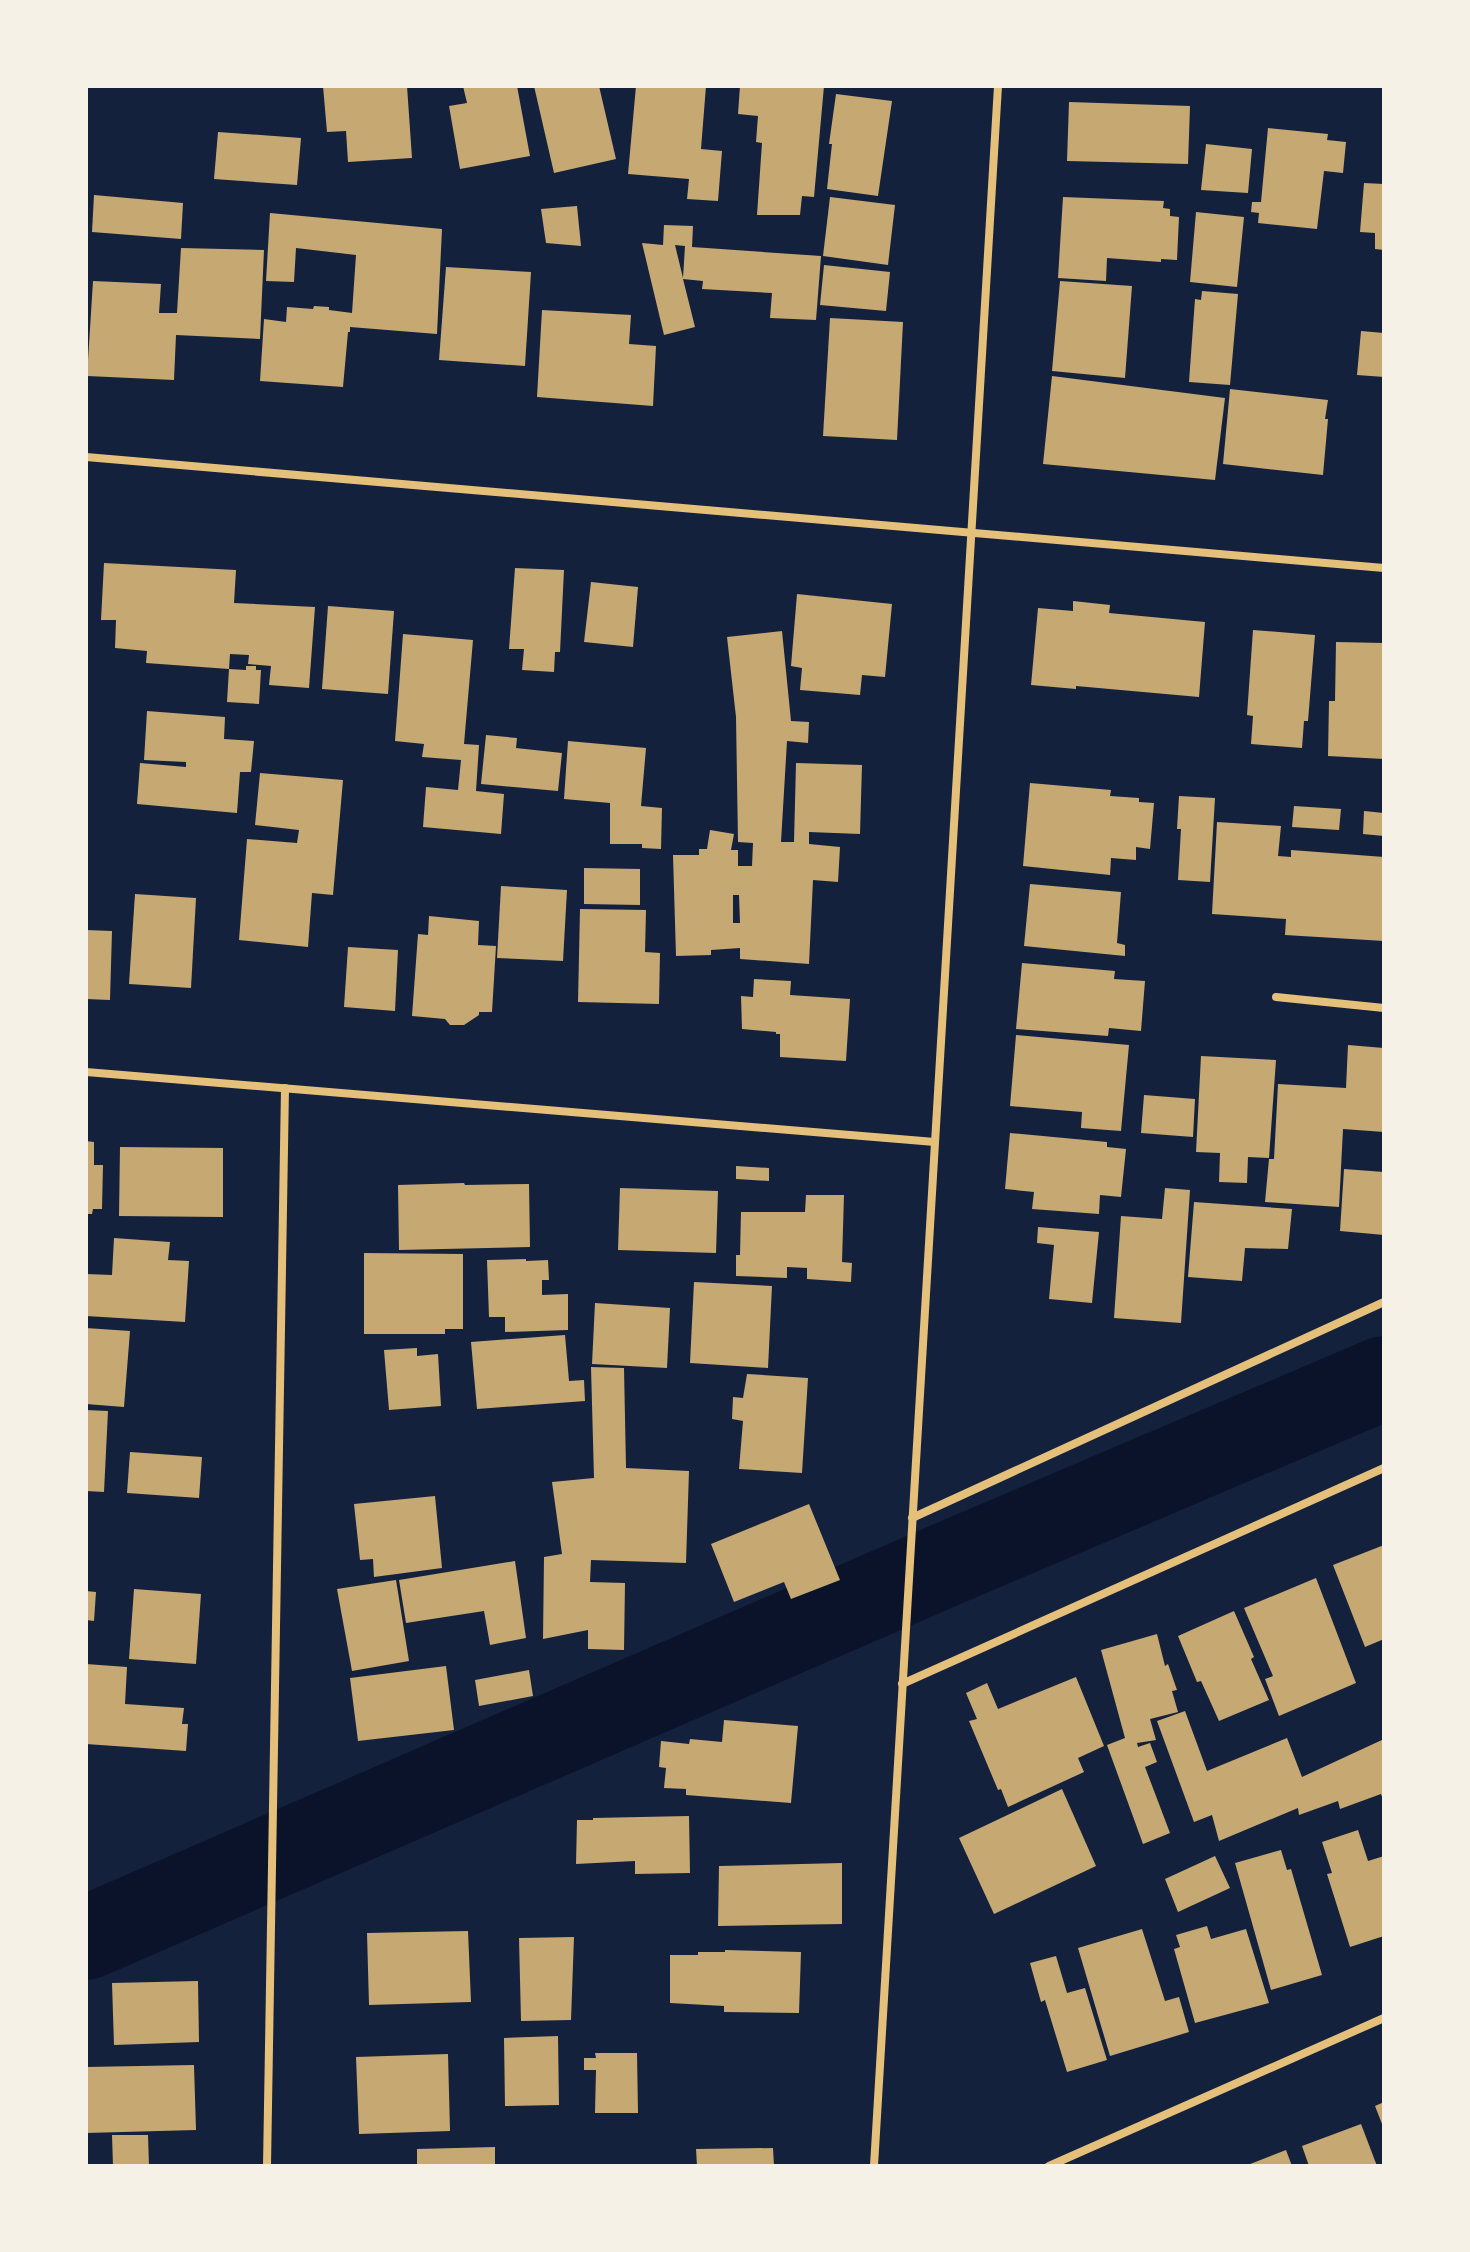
<svg xmlns="http://www.w3.org/2000/svg" width="1470" height="2252" font-family="Poppins,sans-serif">
<style>
.lines{fill:none;stroke-linecap:round;stroke-linejoin:round}
.river{stroke:#0b132b;stroke-width:84}
.building{fill:#c6a872;fill-rule:evenodd}
.minor{stroke:#e5c07b;stroke-width:8}
</style>
<rect width="100%" height="100%" fill="#14213d"/>
<g class="lines">
<!-- river -->
<polyline class="river" points="86,1938 952,1562 1384,1378"/>
</g>
<!-- building -->
<g class="building">
<polygon points="323,86 407,86 412,158 348,162 346,131 327,132"/>
<polygon points="463,86 517,86 530,156 460,169 449,106 467,103"/>
<polygon points="534,86 599,86 616,159 554,173"/>
<polygon points="636,86 706,86 701,149 722,151 718,201 687,199 689,179 628,174"/>
<polygon points="740,86 824,86 814,197 802,196 800,215 757,215 762,143 756,142 758,116 738,114"/>
<polygon points="836,94 892,101 878,196 827,189 832,144 829,144"/>
<polygon points="1069,102 1190,106 1188,164 1067,161"/>
<polygon points="1268,128 1328,134 1327,140 1346,142 1343,173 1324,171 1317,229 1258,223 1259,213 1251,212 1252,202 1261,202"/>
<polygon points="218,132 301,138 297,185 214,179"/>
<polygon points="1206,144 1252,149 1248,193 1201,190"/>
<polygon points="1364,183 1384,184 1384,250 1375,249 1375,233 1360,232"/>
<polygon points="94,195 183,203 181,239 92,232"/>
<polygon points="830,197 895,205 888,265 823,256"/>
<polygon points="1063,197 1164,201 1163,208 1170,209 1170,216 1179,217 1177,260 1161,259 1161,262 1107,258 1106,281 1058,278"/>
<polygon points="577,206 581,246 546,243 541,209"/>
<polygon points="1196,212 1244,217 1237,287 1190,282"/>
<polygon points="270,213 442,229 437,334 350,327 350,332 348,332 343,387 260,381 264,319 286,322 287,307 313,309 314,306 329,307 329,310 352,313 356,255 296,248 294,282 266,281"/>
<path d="M664 225 693 226 692 247 821 256 816 320 770 318 772 293 702 289 703 281 683 279 695 327 664 335 642 243 663 245ZM675 245 685 246 683 278Z"/>
<polygon points="181,248 264,250 260,339 176,335 174,380 87,376 93,281 161,284 159,313 177,313"/>
<polygon points="824,265 890,272 886,311 820,305"/>
<polygon points="446,267 531,272 525,366 439,360"/>
<polygon points="1060,281 1132,286 1125,378 1052,371"/>
<polygon points="1202,291 1238,294 1230,385 1189,382 1195,299 1201,300"/>
<polygon points="542,310 631,315 629,344 656,346 653,406 537,397"/>
<polygon points="830,318 903,322 897,440 823,436"/>
<polygon points="1361,331 1384,333 1384,377 1357,375"/>
<polygon points="1052,376 1225,398 1215,480 1043,464"/>
<polygon points="1230,389 1328,400 1325,419 1328,419 1323,475 1223,464"/>
<polygon points="104,563 236,570 234,603 315,607 309,688 269,685 271,666 248,664 249,655 230,654 229,669 146,663 147,651 115,648 116,620 101,620"/>
<polygon points="515,568 564,570 560,652 555,652 554,672 522,670 524,649 509,649"/>
<polygon points="591,582 638,587 633,647 584,642"/>
<polygon points="797,594 892,604 885,677 862,675 860,695 800,690 802,668 791,666"/>
<polygon points="1073,601 1110,605 1109,613 1205,622 1199,697 1076,686 1076,689 1031,685 1038,608 1073,611"/>
<polygon points="328,606 394,611 388,694 322,689"/>
<polygon points="1253,630 1315,635 1308,721 1304,721 1302,748 1251,744 1253,716 1247,715"/>
<path d="M782 631 791 721 809 722 808 743 787 741 781 842H794L796 763 862 765 860 834 809 832V844L840 847 838 882 813 880 809 964 740 959V948L711 950V955L676 956 673 855H699V849H707L710 830 734 834 731 850H738V866H752L753 843 738 842 736 717 727 637ZM733 895H739L740 923H733Z"/>
<polygon points="403,634 473,640 464,744 479,745 476,791 504,794 501,834 423,827 426,787 458,790 461,760 422,757 424,744 395,741"/>
<polygon points="1336,642 1384,643 1384,759 1328,756 1329,701 1335,701"/>
<polygon points="246,666 256,666 256,670 261,670 259,704 227,702 229,669 246,670"/>
<polygon points="147,711 225,717 224,739 254,741 251,772 240,772 237,813 137,804 140,763 186,767 186,762 144,760"/>
<polygon points="486,735 517,738 516,748 562,753 558,791 481,784"/>
<polygon points="568,741 646,748 641,806 662,808 661,849 642,848 642,844 610,844 610,803 564,799"/>
<polygon points="260,773 343,780 333,895 312,893 308,947 239,940 247,839 297,843 299,830 255,825"/>
<polygon points="1030,783 1111,790 1110,796 1139,798 1139,802 1154,803 1150,849 1136,847 1136,860 1111,858 1110,875 1023,866"/>
<polygon points="1179,796 1215,798 1210,882 1178,880 1181,829 1177,829"/>
<polygon points="1294,806 1341,809 1339,830 1292,827"/>
<polygon points="1364,811 1384,813 1384,836 1363,834"/>
<polygon points="1217,822 1281,826 1278,856 1291,857 1291,850 1384,857 1384,941 1285,935 1286,919 1212,914"/>
<polygon points="584,868 640,869 640,905 584,904"/>
<polygon points="1030,884 1121,892 1117,943 1125,945 1125,956 1024,946"/>
<polygon points="501,886 567,890 563,961 497,958"/>
<polygon points="135,894 196,898 191,988 129,984"/>
<polygon points="580,909 646,910 645,952 660,953 659,1004 578,1002"/>
<polygon points="429,916 479,921 478,945 496,946 492,1012 479,1012 479,1015 464,1025 450,1025 445,1019 412,1016 418,934 428,935"/>
<polygon points="86,930 112,931 110,1000 86,999"/>
<polygon points="348,947 398,950 395,1011 344,1007"/>
<polygon points="1022,963 1115,971 1114,979 1145,981 1141,1031 1109,1028 1108,1036 1016,1029"/>
<polygon points="754,979 791,981 790,995 850,999 846,1061 780,1057 780,1034 776,1034 776,1032 742,1029 741,996 753,997"/>
<polygon points="1016,1035 1129,1045 1121,1131 1081,1128 1082,1112 1010,1106"/>
<polygon points="1348,1045 1384,1048 1384,1132 1343,1129 1339,1207 1265,1202 1269,1159 1274,1159 1278,1084 1346,1088"/>
<polygon points="1201,1056 1276,1060 1269,1158 1248,1157 1247,1183 1219,1182 1220,1153 1196,1152"/>
<polygon points="1144,1095 1195,1099 1193,1137 1141,1133"/>
<polygon points="1010,1133 1107,1142 1107,1147 1126,1149 1121,1197 1100,1195 1099,1214 1032,1209 1034,1192 1005,1189"/>
<polygon points="86,1141 94,1142 94,1165 103,1165 102,1209 93,1209 92,1214 86,1214"/>
<polygon points="120,1147 223,1148 223,1217 119,1216"/>
<polygon points="736,1166 769,1168 769,1181 736,1179"/>
<polygon points="1344,1169 1384,1172 1384,1235 1340,1231"/>
<polygon points="464,1183 465,1185 529,1184 530,1247 399,1250 398,1185"/>
<polygon points="620,1188 718,1191 716,1253 618,1250"/>
<polygon points="1165,1188 1190,1190 1181,1323 1114,1318 1121,1216 1162,1219"/>
<polygon points="806,1195 844,1195 842,1262 852,1263 851,1282 807,1279 807,1268 787,1267 787,1278 736,1276 736,1255 740,1255 741,1212 805,1212"/>
<polygon points="1194,1202 1292,1209 1288,1249 1245,1248 1242,1281 1188,1277"/>
<polygon points="1038,1227 1099,1232 1092,1303 1049,1299 1054,1245 1037,1243"/>
<polygon points="114,1238 170,1242 168,1260 189,1261 185,1322 86,1316 86,1274 112,1275"/>
<polygon points="364,1253 463,1254 463,1329 445,1329 445,1334 364,1334"/>
<polygon points="526,1259 526,1261 548,1260 549,1280 542,1280 542,1295 568,1294 568,1330 505,1332 505,1317 489,1317 487,1260"/>
<polygon points="694,1282 772,1286 768,1368 690,1363"/>
<polygon points="595,1303 670,1308 667,1368 592,1364"/>
<polygon points="86,1328 130,1331 124,1407 86,1404"/>
<polygon points="565,1335 569,1381 584,1380 585,1401 477,1409 471,1342"/>
<polygon points="417,1348 417,1356 438,1354 441,1406 389,1410 384,1350"/>
<polygon points="591,1367 624,1368 626,1468 689,1471 686,1563 591,1560 590,1582 625,1583 624,1650 588,1649 588,1630 543,1639 544,1557 562,1554 552,1482 594,1478"/>
<polygon points="747,1374 808,1378 802,1473 739,1469 743,1421 732,1419 733,1397 743,1398"/>
<polygon points="86,1410 108,1411 104,1492 86,1491"/>
<polygon points="130,1452 202,1457 199,1498 127,1493"/>
<polygon points="435,1496 442,1568 374,1577 373,1559 360,1560 354,1504"/>
<polygon points="809,1504 840,1580 791,1599 784,1582 734,1602 711,1544"/>
<polygon points="1384,1545 1384,1639 1365,1647 1333,1565"/>
<polygon points="515,1561 526,1638 490,1645 484,1611 406,1623 399,1580"/>
<polygon points="1316,1578 1356,1683 1279,1716 1265,1679 1273,1676 1244,1608"/>
<polygon points="396,1580 409,1661 352,1671 337,1589"/>
<polygon points="134,1589 201,1594 196,1664 129,1659"/>
<polygon points="86,1591 96,1592 94,1621 86,1620"/>
<polygon points="1234,1611 1254,1657 1251,1659 1269,1700 1219,1721 1201,1681 1197,1682 1178,1636"/>
<polygon points="1157,1634 1165,1666 1168,1664 1177,1690 1172,1691 1178,1712 1150,1719 1156,1740 1137,1743 1138,1747 1150,1743 1157,1762 1145,1767 1170,1833 1143,1844 1107,1745 1125,1738 1101,1650"/>
<polygon points="86,1664 127,1667 125,1704 184,1708 182,1724 188,1724 186,1751 86,1744"/>
<polygon points="446,1666 454,1730 358,1741 350,1678"/>
<polygon points="529,1670 533,1696 479,1706 475,1680"/>
<polygon points="1076,1677 1104,1746 1078,1758 1084,1772 1008,1807 1001,1789 998,1790 969,1721 977,1719 966,1693 987,1683 998,1709"/>
<polygon points="1185,1711 1207,1771 1287,1738 1302,1777 1384,1739 1384,1802 1381,1794 1340,1809 1338,1801 1299,1815 1298,1808 1219,1841 1212,1815 1194,1822 1157,1721"/>
<polygon points="724,1720 798,1726 791,1803 686,1795 686,1789 664,1788 666,1768 659,1767 661,1741 689,1744 690,1739 722,1742"/>
<polygon points="1062,1789 1096,1866 994,1914 959,1838"/>
<polygon points="689,1816 690,1873 635,1874 635,1861 576,1864 577,1820 593,1820 593,1818"/>
<polygon points="1358,1830 1368,1861 1384,1856 1384,1936 1350,1947 1327,1874 1332,1873 1322,1842"/>
<polygon points="1281,1850 1287,1870 1291,1869 1322,1975 1271,1990 1235,1863"/>
<polygon points="1215,1856 1230,1888 1178,1912 1165,1879"/>
<polygon points="842,1863 842,1924 718,1926 719,1866"/>
<polygon points="1207,1926 1211,1939 1246,1929 1269,2003 1195,2023 1174,1949 1180,1947 1176,1935"/>
<polygon points="1142,1929 1165,2001 1179,1997 1189,2032 1110,2056 1078,1948"/>
<polygon points="468,1931 471,2002 369,2005 367,1933"/>
<polygon points="574,1937 571,2020 521,2021 519,1938"/>
<polygon points="725,1950 801,1952 799,2013 724,2012 724,2006 670,2003 670,1955 698,1955 698,1952 725,1952"/>
<polygon points="1056,1956 1067,1993 1085,1988 1107,2060 1067,2072 1045,2000 1041,2002 1030,1963"/>
<polygon points="198,1981 199,2042 114,2045 112,1983"/>
<polygon points="558,2036 559,2105 505,2106 504,2038"/>
<polygon points="595,2053 637,2053 638,2113 595,2113 596,2070 584,2070 584,2058 596,2058"/>
<polygon points="448,2054 450,2131 359,2134 356,2057"/>
<polygon points="194,2065 196,2130 86,2133 86,2067"/>
<polygon points="1384,2102 1384,2129 1375,2106"/>
<polygon points="1361,2124 1377,2166 1309,2166 1302,2146"/>
<polygon points="112,2135 148,2135 149,2166 113,2166"/>
<polygon points="495,2147 495,2166 417,2166 417,2149"/>
<polygon points="773,2148 774,2166 697,2166 696,2149"/>
<polygon points="1286,2150 1292,2166 1245,2166"/>
</g>
<g class="lines">
<!-- minor -->
<g class="minor">
<polyline points="86,457 1384,568"/>
<polyline points="1276,997 1384,1008"/>
<polyline points="86,1072 935,1142"/>
<polyline points="912,1518 1384,1302"/>
<polyline points="902,1684 1384,1468"/>
<polyline points="267,2166 285,1088"/>
<polyline points="874,2166 998,86"/>
<polyline points="1049,2166 1384,2018"/>
</g>
</g>
<!-- border -->
<rect width="1470" height="2252" fill="none" stroke="#f6f1e7" stroke-width="176"/>
</svg>
